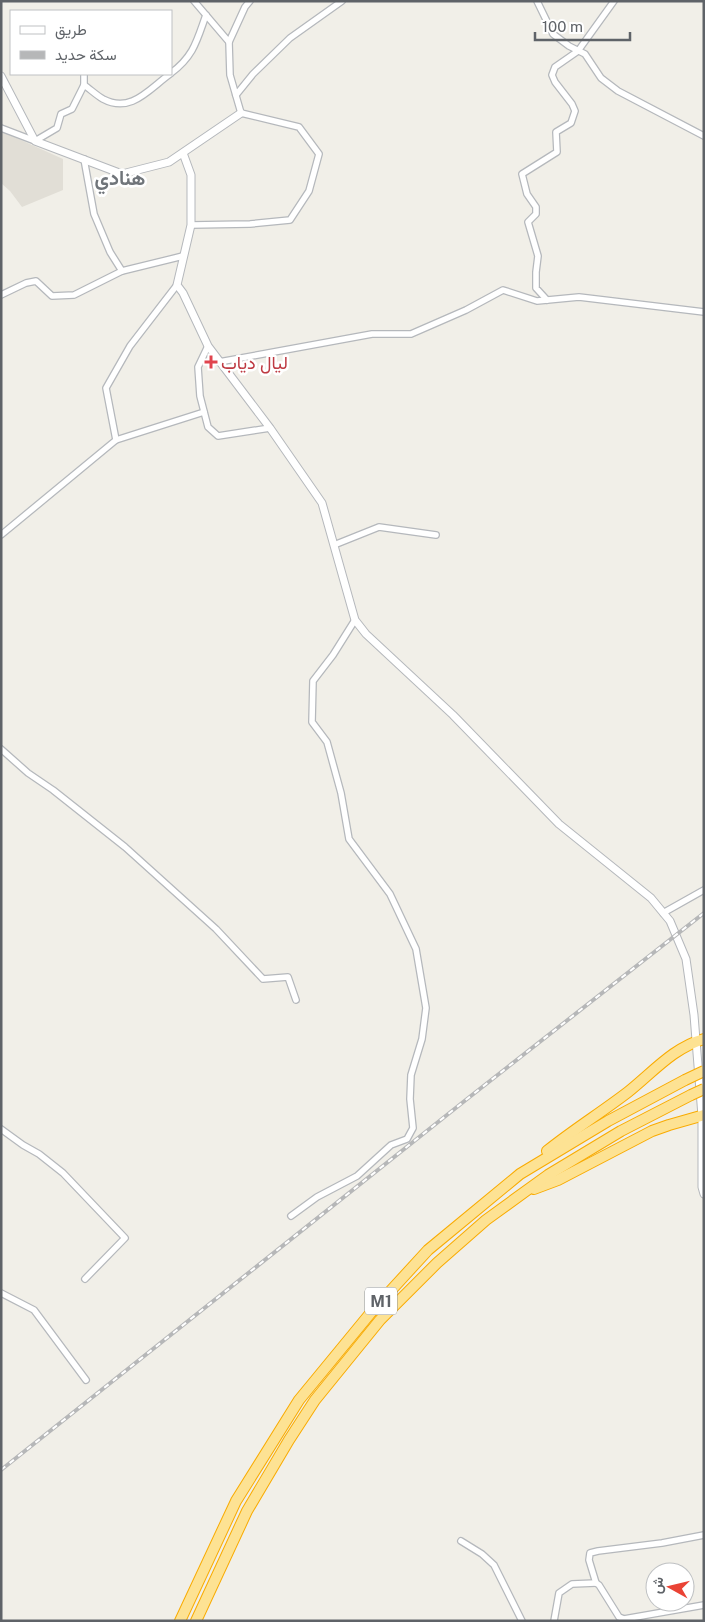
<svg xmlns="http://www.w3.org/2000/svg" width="705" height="1622" font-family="'Public Sans',Vazirmatn,sans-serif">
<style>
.education{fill:#e1ded6}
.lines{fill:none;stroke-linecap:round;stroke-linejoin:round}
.minor-casing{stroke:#b5b8bc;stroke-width:8}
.tertiary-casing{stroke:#b5b8bc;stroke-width:9}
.motorway-casing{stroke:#f9ab00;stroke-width:12}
.minor{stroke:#fff;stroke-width:5.5}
.tertiary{stroke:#fff;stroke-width:7}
.motorway{stroke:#fde293;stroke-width:10}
.rail-casing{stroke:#b6b7b8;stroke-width:4}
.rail{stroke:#fff;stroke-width:2;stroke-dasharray:5.5;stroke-linecap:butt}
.motorway-bridge-casing{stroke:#f9ab00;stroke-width:12;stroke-linecap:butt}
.motorway-bridge{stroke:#fde293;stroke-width:10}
.health-dot{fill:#e0444e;stroke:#fff;stroke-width:2}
.labels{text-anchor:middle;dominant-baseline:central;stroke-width:5;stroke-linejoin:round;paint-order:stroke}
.shield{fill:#fff;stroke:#8f9295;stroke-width:1}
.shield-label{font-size:16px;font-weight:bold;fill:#5f6368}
.health-label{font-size:18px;fill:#be3a42;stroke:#fff;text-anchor:start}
.quarter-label{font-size:20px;font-weight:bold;fill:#70757a;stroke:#fff}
</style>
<rect width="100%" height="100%" fill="#f1efe8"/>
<!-- education -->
<polygon class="education" points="1,131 63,159 63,190 22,207 10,191 1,183"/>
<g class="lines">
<!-- minor casing -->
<g class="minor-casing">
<g id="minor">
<polyline points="194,1 229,42"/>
<polyline points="537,1 553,34 569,46 585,54 601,78 618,91 704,136"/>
<path d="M171 73C194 56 197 40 206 15"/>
<path d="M84 85C90 89 96 95 103 99 131 114 149 89 170 74"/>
<polyline points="236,95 253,74 290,38 342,1"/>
<polyline points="1,128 35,141 57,128 61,114 72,109 84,85 84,74"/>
<polyline points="84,159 94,214 110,252 122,271"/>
<polyline points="191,225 250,224 290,220 309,191 319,154 299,127 241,113 230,75 229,42 245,7 250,1"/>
<polyline points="1,295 26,283 36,281 52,296 74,295 122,271 183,256"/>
<polyline points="547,300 536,288 536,272 538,256 528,222 536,214 536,207 527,194 522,174 557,152 556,132 571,123 575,111 572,104 555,82 552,75 555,67 578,51 614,1"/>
<polyline points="208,346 198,367 200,396 208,427 218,436 270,428"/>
<polyline points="219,362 372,334 411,334 466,310 503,290 537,301 579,297 704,312"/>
<polyline points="116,440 204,412"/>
<polyline points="1,535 116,440 106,388 130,346 177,285"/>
<polyline points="334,545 379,527 436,535"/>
<polyline points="1,749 28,773 53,790 125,847 216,929 263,979 288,977 296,1000"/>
<polyline points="663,913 704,890"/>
<polyline points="1,1129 23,1145 39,1154 63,1173 125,1238 85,1279"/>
<polyline points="291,1216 317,1197 357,1176 391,1145 407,1139 413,1128 410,1099 411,1075 422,1039 426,1008 416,949 390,894 349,839 341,793 327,742 312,722 313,681 333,655 355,620"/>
<polyline points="1,1293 34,1310 86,1380"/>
<polyline points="704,1535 662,1543 598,1551 590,1553 589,1560 596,1583 599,1585 619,1617 624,1619 704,1605"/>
<polyline points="461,1541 482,1554 494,1565 522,1621"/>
<polyline points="554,1621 559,1593 572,1584 596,1583"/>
</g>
</g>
<!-- tertiary casing -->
<g class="tertiary-casing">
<g id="tertiary">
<polyline points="1,76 35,141 122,174 169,162 241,113"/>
<polyline points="183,153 191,175 191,225 177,285 183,293 208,346 270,428 322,503 355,620 366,634 453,715 559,824 651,898 670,921 686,959 694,1015 702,1116 702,1187 704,1194"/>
</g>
</g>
<!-- motorway casing -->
<g class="motorway-casing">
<g id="motorway">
<path d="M547 1151C573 1130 602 1112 628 1092 652 1073 674 1047 704 1039"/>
<polyline points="534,1189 558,1180 652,1131 669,1125 704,1115"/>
<polyline points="180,1621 236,1501 299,1400 373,1310 428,1250 520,1174 608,1121 685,1080"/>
<polyline points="196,1621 247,1511 289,1440 315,1400 380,1320 437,1263 486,1220 548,1175 621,1131 691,1095"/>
</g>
</g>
<!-- minor -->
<use href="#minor" class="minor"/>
<!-- tertiary -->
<use href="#tertiary" class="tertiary"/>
<!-- motorway -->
<use href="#motorway" class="motorway"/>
<!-- rail casing -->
<g class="rail-casing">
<polyline id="rail" points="1,1470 467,1099 704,913"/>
</g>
<!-- rail -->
<use href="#rail" class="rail"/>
<!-- motorway-bridge casing -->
<g class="motorway-bridge-casing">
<g id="motorway-bridge">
<polyline points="685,1080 704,1071"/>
<polyline points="691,1095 704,1089"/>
</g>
</g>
<!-- motorway-bridge -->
<use href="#motorway-bridge" class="motorway-bridge"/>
</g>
<!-- markers -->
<path class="health-dot" d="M208.5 354.5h5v5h5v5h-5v5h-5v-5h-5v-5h5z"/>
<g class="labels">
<!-- shield labels -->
<rect class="shield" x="365" y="1287.5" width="32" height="27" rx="4"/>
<g class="shield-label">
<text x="381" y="1301">M1</text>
</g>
<!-- health labels -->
<g class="health-label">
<text x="221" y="362">ليال دياب</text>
</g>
<!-- quarter labels -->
<g class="quarter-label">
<text x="120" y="178">هنادي</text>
</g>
</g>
<!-- border -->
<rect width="705" height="1622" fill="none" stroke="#5f6368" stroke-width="5"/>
<!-- legend -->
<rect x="10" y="10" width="162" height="65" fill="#ffffff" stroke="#bfc1c3"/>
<rect x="20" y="26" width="25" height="8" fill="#ffffff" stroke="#bfc1c3"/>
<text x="55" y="35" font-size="15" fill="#5f6368">طريق</text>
<rect x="20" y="51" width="25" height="8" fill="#b6b7b8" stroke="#bfc1c3"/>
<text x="55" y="60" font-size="15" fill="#5f6368">سكة حديد</text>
<!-- north arrow -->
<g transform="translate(670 1587) rotate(278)"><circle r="24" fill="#ffffff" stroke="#bfc1c3"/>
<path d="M0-4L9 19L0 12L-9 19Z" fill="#ea4335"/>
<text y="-8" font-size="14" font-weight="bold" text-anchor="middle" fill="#5f6368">ش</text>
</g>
<!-- scale -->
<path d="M535 32v8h95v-8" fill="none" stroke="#5f6368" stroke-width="2.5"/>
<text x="542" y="32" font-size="15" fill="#5f6368" stroke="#ffffff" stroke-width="4" paint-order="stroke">100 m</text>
</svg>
